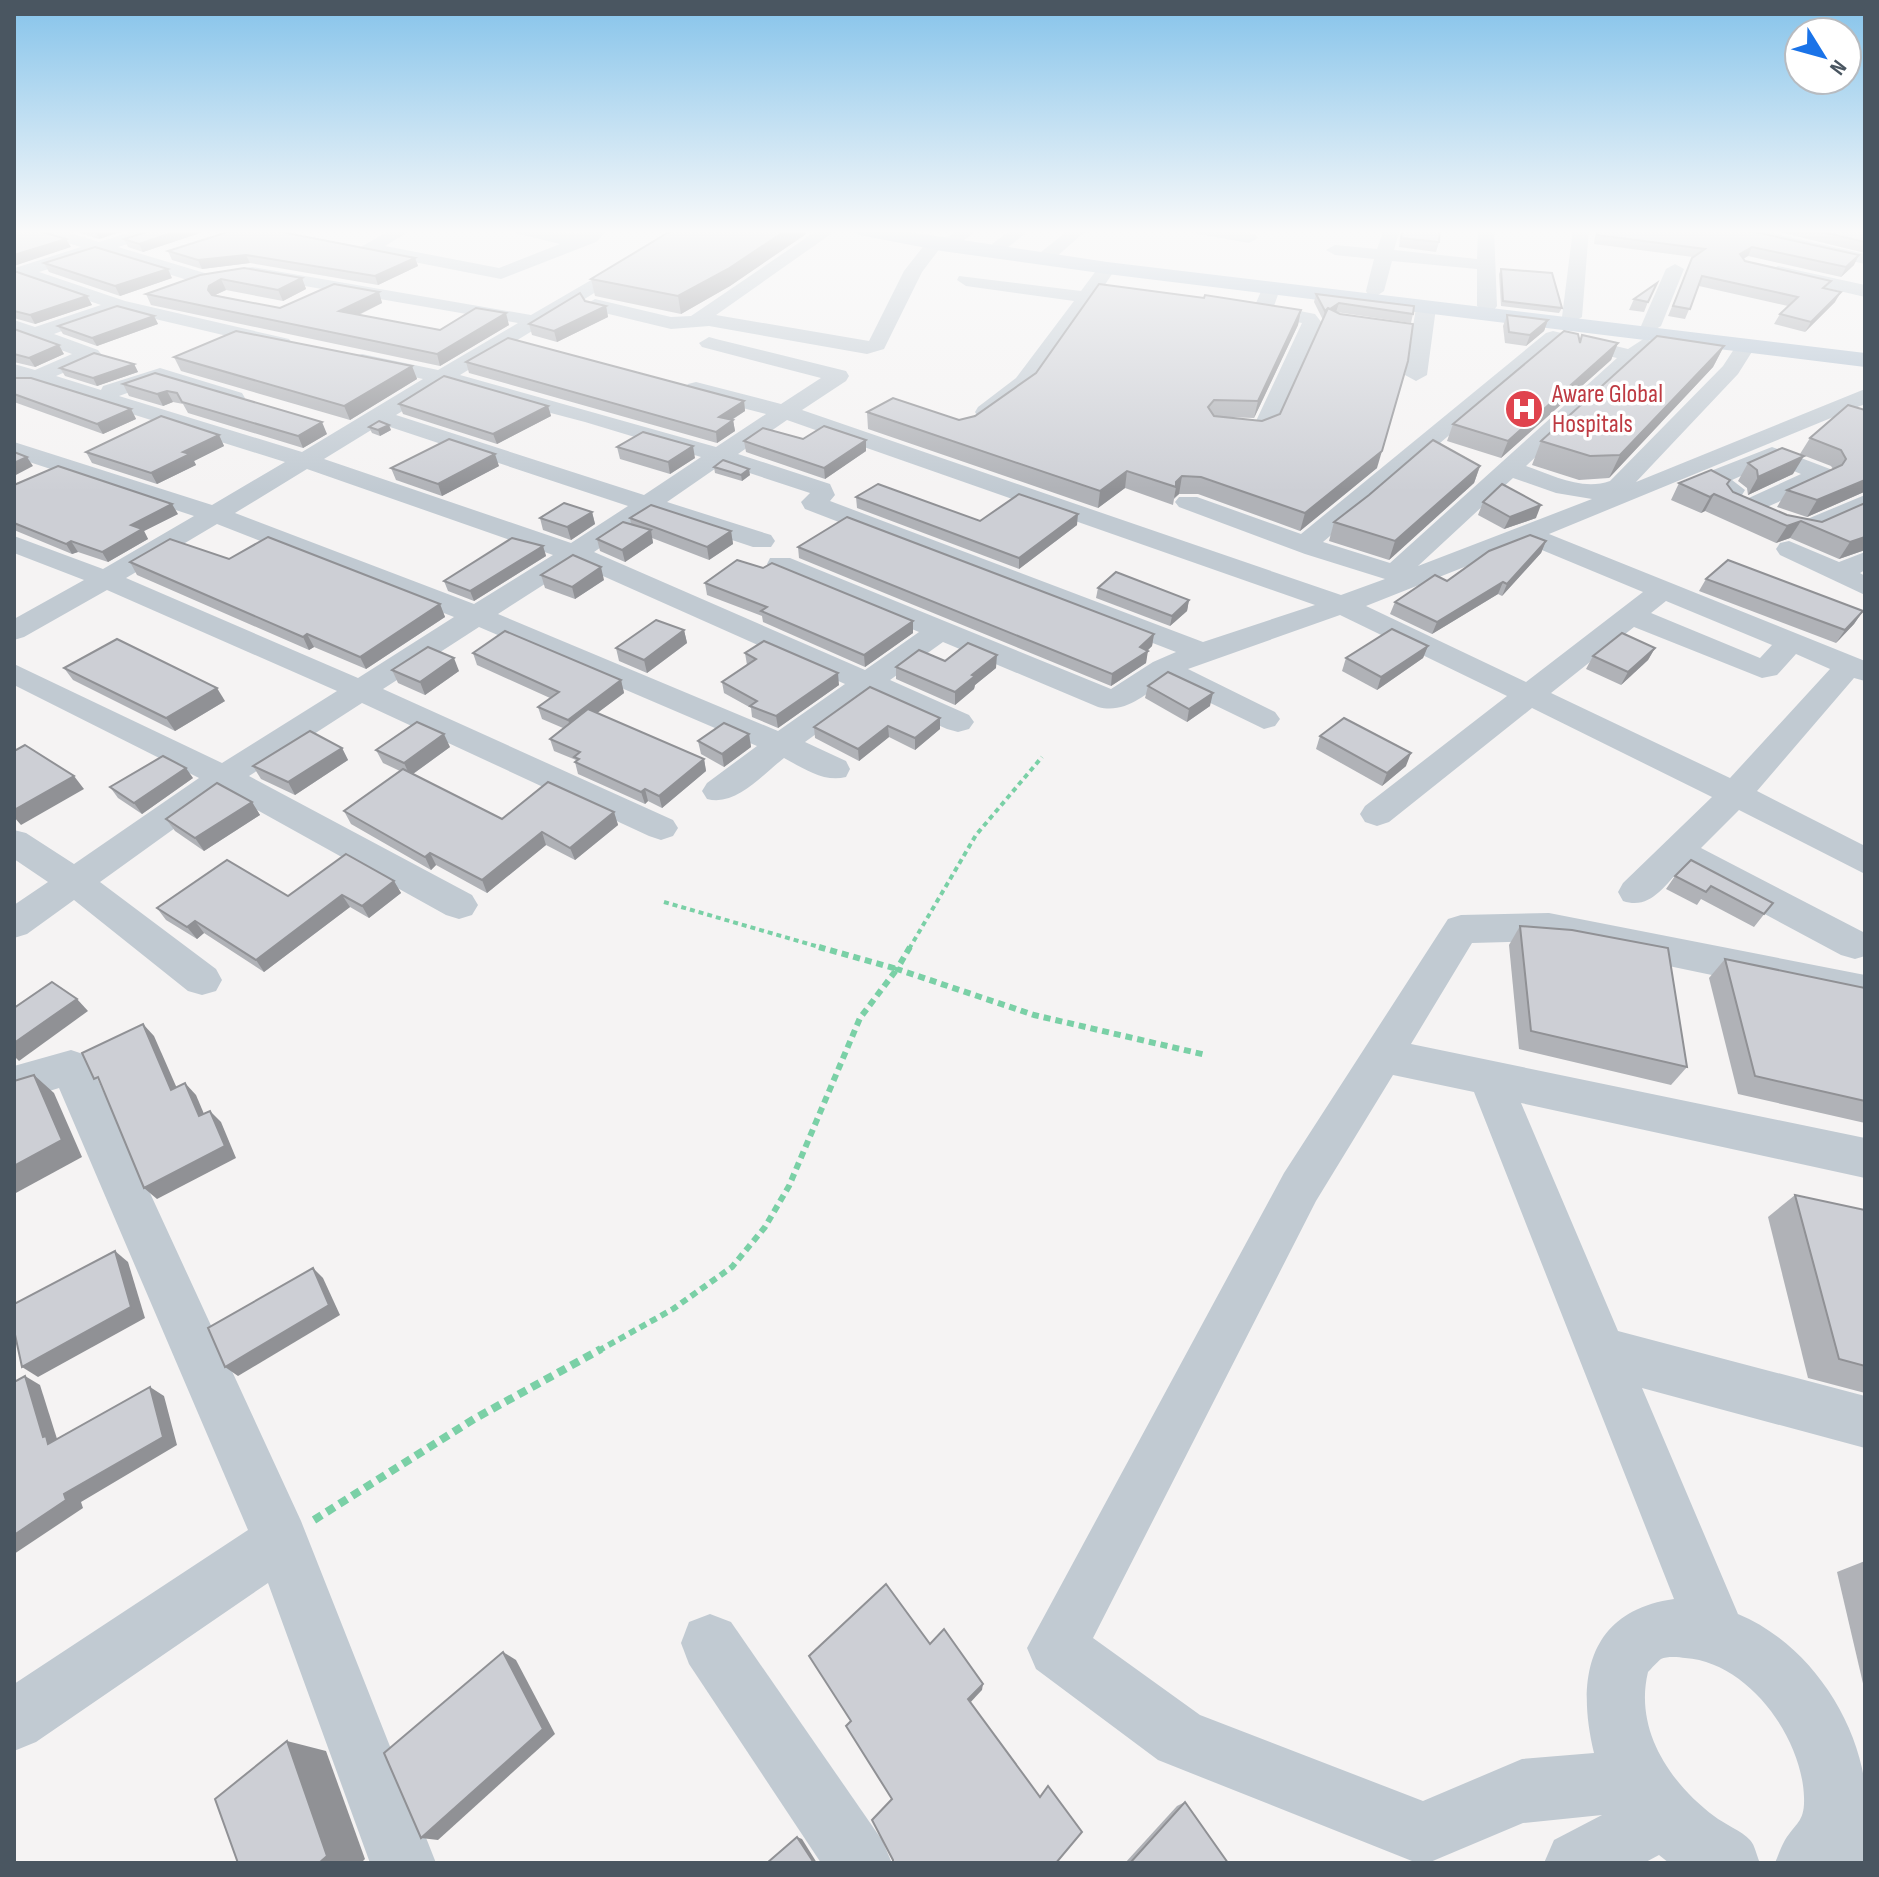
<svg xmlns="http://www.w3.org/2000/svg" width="1879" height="1877" font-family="'Sofia Sans Condensed',sans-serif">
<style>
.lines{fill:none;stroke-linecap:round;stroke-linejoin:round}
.path-far2{stroke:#7ad0a6;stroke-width:4;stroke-dasharray:5 4;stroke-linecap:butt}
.path-far1{stroke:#7ad0a6;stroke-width:6;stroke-dasharray:7 5;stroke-linecap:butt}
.path{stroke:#7ad0a6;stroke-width:8;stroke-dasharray:9 6;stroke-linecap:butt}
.minor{fill:#c1cad2;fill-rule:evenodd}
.major{fill:#b3c2d1;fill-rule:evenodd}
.wall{fill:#b0b2b7}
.shaded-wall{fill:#909195}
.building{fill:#cdcfd5;stroke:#909195;stroke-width:2}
.labels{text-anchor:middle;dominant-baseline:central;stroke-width:7;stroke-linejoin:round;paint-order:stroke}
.far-health-label{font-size:26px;fill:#be3a42;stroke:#fff;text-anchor:start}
</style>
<rect width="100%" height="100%" fill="#f5f3f3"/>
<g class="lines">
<!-- path-far2 -->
<g class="path-far2">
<polyline points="664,902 826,949"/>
<polyline points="909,949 976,835 1042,757"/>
</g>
<!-- path-far1 -->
<g class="path-far1">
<polyline points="910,947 897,969 1034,1015 1206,1055"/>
<polyline points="598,1351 673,1309 732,1267 765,1227 789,1186 860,1018 897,969 819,947"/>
</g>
<!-- path -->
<polyline class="path" points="314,1520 474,1419 601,1349"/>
<!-- minor -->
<g class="minor">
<path d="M32 229H58L99 242 140 229H165L163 233 118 247 208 274 210 278 208 282H194L100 253 39 272 125 301 289 339 292 343 282 349 117 310 54 334 98 350 101 354 98 358 56 376 101 390 103 386 160 368 242 393 245 398 234 405 160 381 119 396 302 452 423 379 355 364 352 360 355 356 362 354 438 370 518 323 252 277 246 276 243 272 246 268 252 267 531 315 679 229H699L460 375 716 447 766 414 688 394 685 389 688 384 696 382 781 404 821 378 702 347 699 343 709 337 716 339 846 371 849 376 846 381 802 410 1341 595 1385 579 1305 554 1179 507 1175 502 1179 497H1197L1301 534 1546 333 1553 331 1628 349 1645 338 1655 344 1526 466C1552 475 1582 491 1610 481L1723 366 1738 343H1752L1755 347 1738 374 1636 482 1865 389V404L1549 534 1865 661V681L1854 678 1757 791 1865 846V874L1739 810 1701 848 1865 933V956L1855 959 1841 955 1681 869C1663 887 1650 910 1623 901L1618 892 1623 883 1712 797 1532 708 1389 822 1377 826 1365 822 1360 814 1365 806 1507 696 1340 615 1188 669 1275 712 1280 719 1275 726 1264 729 1165 681C1144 695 1125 714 1098 707L943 642 890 680 969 715 974 722 969 729 958 732 947 729 870 695 805 742 846 761 850 769 846 777C824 783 803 768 784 758 762 775 736 807 707 799L702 791 707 783 757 746 479 627 383 689 673 820 678 828 673 836 661 840 649 836 362 703 249 776 472 895 478 905 472 915 459 919 446 915 225 792 100 882 216 969 222 980 216 991 202 995 188 991 74 900 27 934 14 938V905L48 882 14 859V830L26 833 74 864 199 778 14 685V664L222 763 337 691 107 590 24 637 14 640V619L84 580 14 553V536L103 569 194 516 14 457V442L212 505 285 462 14 377V364L35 370 72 354 14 333V320L35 327 101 305 15 276V268L81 247 34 233ZM1557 344 1617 358 1390 563 1323 542ZM445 385 585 422 701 457 644 495 396 415ZM787 420 1315 605 1203 642 830 501 835 495 830 484 738 454ZM381 424 628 506 571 543 324 459ZM722 464 810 493 801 502 805 509 1176 652 1153 662 1111 689 790 558H770L767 564 770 570 919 632 865 670 594 552 651 513 753 547H771L775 541 771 535 667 502ZM307 469 553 555 474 604 235 513ZM1513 478 1556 493 1592 499 1418 566ZM217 524 454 617 358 678 126 578ZM1525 543 1643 592 1526 682 1366 606ZM576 564 845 684 778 731 498 614ZM1666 601 1772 645 1760 658 1651 613ZM1634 627 1762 678 1777 675 1796 654 1830 669 1730 778 1551 693Z"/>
<path d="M392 229H413L385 246 499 268 560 244 515 233 513 229C532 229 552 233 571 233 583 234 596 229 609 229L596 242 501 279 368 253 359 248Z"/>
<polygon points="819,229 838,229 716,315 869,341 904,271 929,239 941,239 944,243 922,272 884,349 867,354 709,326 671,329 588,309 585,305 595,299 671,317 691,316"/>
<polygon points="958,229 978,229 963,241 951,241 948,237"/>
<polygon points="1012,229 1031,229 1007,248 995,248 992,244"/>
<polygon points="1070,229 1088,229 1048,264 1036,264 1033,260 1036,256"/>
<polygon points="1190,229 1227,229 1255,234 1258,238 1249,243 1198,234"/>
<polygon points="1384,229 1396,229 1399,232 1394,250 1477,259 1478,229 1494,229 1497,306 1494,310 1487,312 1477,306 1477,269 1392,261 1384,291 1375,297 1368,295 1366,291 1374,259 1335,255 1326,250 1335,245 1377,249"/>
<polygon points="1573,229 1589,229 1582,317 1572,323 1562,317"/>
<polygon points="1723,229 1754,229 1865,254 1865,264 1731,234"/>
<path d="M1107 263 1116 268C1094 300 1019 427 978 417L975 412 978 407 1016 378 1074 301 966 286 957 280 959 276 1081 291 1101 264Z"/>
<polygon points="1675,264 1684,269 1661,326 1651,332 1644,330 1641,326 1666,269"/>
<polygon points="1778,266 1865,285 1865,297 1772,275 1769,271"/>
<polygon points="1271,283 1280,289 1274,306 1315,314 1322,323 1273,430 1259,435 1216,431 1213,426 1216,421 1256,421 1302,323 1256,314 1253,310 1262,289"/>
<polygon points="1426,302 1436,308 1427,375 1416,381 1405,375 1412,337 1362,330 1352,324 1362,318 1413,326 1416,308"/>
<path d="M1772 447 1830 469 1833 474 1830 479 1749 515 1740 512 1736 507 1740 502 1801 474 1772 462 1732 480 1745 490 1742 495C1727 499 1709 491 1700 479L1703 474Z"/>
<polygon points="1865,495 1865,512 1809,535 1800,532 1796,527 1800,522"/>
<polygon points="1789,541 1839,562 1865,552 1865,570 1860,573 1865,576 1865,595 1780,555 1776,549 1780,543"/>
<path d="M1549 913 1865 975V1007L1549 941 1472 943 1411 1044 1865 1138V1178L1521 1103 1618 1331 1865 1396V1448L1642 1388 1738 1614C1803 1641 1852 1709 1864 1778 1869 1805 1865 1836 1865 1863H1775C1778 1856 1781 1847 1785 1840 1796 1822 1805 1822 1804 1797 1802 1737 1748 1662 1685 1658 1679 1657 1667 1656 1661 1659 1657 1662 1651 1669 1648 1672 1634 1730 1670 1783 1714 1816 1724 1824 1742 1831 1750 1840 1755 1845 1757 1857 1760 1863H1669L1659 1855 1644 1863H1544L1554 1840 1602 1815 1523 1823 1428 1863H1417L1158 1760 1036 1669 1027 1648 1284 1173 1448 919 1461 915ZM1393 1075 1474 1092 1674 1599C1588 1611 1576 1679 1594 1753L1522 1759 1423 1801 1200 1715 1093 1638 1316 1201Z"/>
<polygon points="71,1050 86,1055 92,1067 301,1521 436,1863 370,1863 268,1583 36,1742 14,1751 14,1684 248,1530 59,1088 14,1102 14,1066"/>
<polygon points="710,1614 731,1622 882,1840 892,1863 821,1863 689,1664 681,1643 689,1622"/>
</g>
<!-- major -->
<polygon class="major" points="849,229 890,229 1107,262 1865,353 1865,367 1107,274 942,251 859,235"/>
</g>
<!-- wall -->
<g class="wall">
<polygon points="68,229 130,229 99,239"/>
<polygon points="156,229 212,229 143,252 128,247 124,239"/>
<polygon points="237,229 280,229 275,231 415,258 418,266 378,285 250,263 202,269 172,260 168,251"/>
<polygon points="1401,229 1440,229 1439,242 1436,252 1399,247"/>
<polygon points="1596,229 1741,229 1854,265 1841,277 1748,256 1743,259 1745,261 1826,289 1835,302 1805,332 1774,324 1780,314 1788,306 1699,286 1685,319 1668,316 1693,257 1594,244"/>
<polygon points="1767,229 1865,229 1865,253"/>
<polygon points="806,234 730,286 681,314 595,296 591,279"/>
<polygon points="44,263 172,278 120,296 49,272"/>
<polygon points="1501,269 1562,308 1559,313 1501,306 1499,274"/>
<polygon points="14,271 87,296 92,305 35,324 14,318"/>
<polygon points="200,275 302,278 306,289 283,301 226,290 215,295 280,308 379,292 382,303 359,315 440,330 509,325 440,366 151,305 146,294"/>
<polygon points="1316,294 1413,314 1411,323 1336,312 1377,468 1300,531 1198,494 1179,494 1174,499 1173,505 1125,488 1098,508 868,429 867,412 959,420 975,416 1204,298 1301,310 1298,325 1254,418 1227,417 1262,421 1280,414 1323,320 1314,302"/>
<polygon points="1634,299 1648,302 1644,312 1629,310"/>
<polygon points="585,301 606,306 608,317 557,342 532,335 529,324"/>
<polygon points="1507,315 1548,320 1544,331 1526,346 1505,343 1503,326"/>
<polygon points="154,316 158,324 97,346 63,334 58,326"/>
<polygon points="14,329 64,354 35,367 14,362"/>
<polygon points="1582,335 1618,343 1611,360 1501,458 1447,441 1453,424 1580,340"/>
<polygon points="1724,346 1713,367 1609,478 1579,480 1532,465 1541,441"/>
<polygon points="174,357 412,366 417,379 350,420 181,371"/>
<polygon points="466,362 744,401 745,411 732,420 733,420 735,431 717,443 469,373"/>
<polygon points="134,364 138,372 97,386 65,376 60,368"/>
<polygon points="155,373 327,434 303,448 188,413 183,404 173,402 163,406 129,396 123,384"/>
<polygon points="14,378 131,409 136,419 103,434 14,402"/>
<polygon points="399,404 548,406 551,416 497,444 403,414"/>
<polygon points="1865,410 1865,493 1864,492 1807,517 1777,507 1787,490 1833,469 1831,466 1800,454 1810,438"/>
<polygon points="369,427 391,430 380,436 372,433"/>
<polygon points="219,435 224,446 194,461 196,465 157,484 92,463 86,452"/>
<polygon points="803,439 866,451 825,479 746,452 744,441"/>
<polygon points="617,447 695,458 670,474 620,459"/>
<polygon points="1748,463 1793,474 1748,495 1747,488 1738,481"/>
<polygon points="499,466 442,496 396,480 391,468"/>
<polygon points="1480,466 1474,483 1389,560 1329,541 1334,522"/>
<polygon points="714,467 750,475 742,481 715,473"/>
<polygon points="1679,483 1728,485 1733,492 1787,515 1822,522 1865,550 1839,559 1790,538 1776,543 1705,511 1701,513 1671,500"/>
<polygon points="14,485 178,514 144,531 148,539 108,562 78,552 72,554 14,530"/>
<polygon points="856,497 980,521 1077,525 1019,569 857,508"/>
<polygon points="1483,502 1536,518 1504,529 1478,515"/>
<polygon points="592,512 595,524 571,540 543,530 540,518"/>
<polygon points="630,518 731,531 733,544 709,560 652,538 653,543 625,562 600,551 597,539 631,524"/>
<polygon points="1546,541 1541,553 1502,596 1498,594 1432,634 1390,614 1395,602"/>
<polygon points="543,546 546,556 474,601 448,591 444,581"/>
<polygon points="798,547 1154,634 1152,646 1147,651 1146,663 1111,686 799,558"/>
<polygon points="229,559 440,604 445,617 366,669 314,647 309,650 137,575 130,562"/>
<polygon points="763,568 913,621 913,633 865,667 763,622 762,616 707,595 705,583"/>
<polygon points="541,575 604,580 575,599 545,588"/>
<polygon points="1706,579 1863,611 1854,624 1836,643 1699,591"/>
<polygon points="1098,588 1189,600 1187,611 1170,626 1096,598"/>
<polygon points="684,630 687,643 647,673 619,661 616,648"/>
<polygon points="1428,646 1423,658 1377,690 1342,671 1346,658"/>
<polygon points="1655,648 1648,660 1621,685 1586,669 1593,656"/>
<polygon points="473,653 621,680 624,693 597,713 704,759 706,771 662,808 648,801 645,804 578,774 575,762 576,760 554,751 550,739 563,728 542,719 538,707 550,698 477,665"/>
<polygon points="745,653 839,685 778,728 752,717 751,708 724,693 722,682 747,665"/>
<polygon points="945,661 996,668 975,685 974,689 955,705 896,679 896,667"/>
<polygon points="64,668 225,701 175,731 73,680"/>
<polygon points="392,670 459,671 425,695 398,683"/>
<polygon points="1148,686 1210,706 1187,722 1145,698"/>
<polygon points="940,718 940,729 915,750 889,737 859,761 815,738 814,727"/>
<polygon points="749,734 751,747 724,767 701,754 698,741"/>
<polygon points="1320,736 1406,766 1382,786 1316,749"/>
<polygon points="450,747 413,774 502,819 614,812 618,825 575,860 546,845 487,893 436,865 431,870 351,824 344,811 400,771 383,763 376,750"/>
<polygon points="342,748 348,760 295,795 261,779 253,766"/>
<polygon points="193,778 142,814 118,798 110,787"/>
<polygon points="252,802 260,815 204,851 175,831 166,819"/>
<polygon points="1675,876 1773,903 1754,927 1701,899 1697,905 1666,889"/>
<polygon points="394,881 401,893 369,918 350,907 264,972 204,933 197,939 166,920 157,908 288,896"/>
<polygon points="1520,926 1687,1067 1671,1085 1519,1049 1509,945"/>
<polygon points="1725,959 1865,988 1865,1123 1738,1094 1709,978"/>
<polygon points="1795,1195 1865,1210 1865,1393 1808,1378 1768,1217"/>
<polygon points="1865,1561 1865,1692 1837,1572"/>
<polygon points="1185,1802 1228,1863 1125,1863 1177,1806"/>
</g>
<!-- shaded-wall -->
<g class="shaded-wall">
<polygon points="100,229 130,229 99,239 95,231"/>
<polygon points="183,229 212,229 143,252 139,244"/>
<polygon points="788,229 806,229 806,234 730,286 681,314 678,296"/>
<polygon points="66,239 71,247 14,266 14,255"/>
<polygon points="1752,247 1748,256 1735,263 1740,254"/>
<polygon points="246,255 250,263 202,269 198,260"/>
<polygon points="1859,255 1854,265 1841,277 1846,267"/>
<polygon points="415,258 418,266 378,285 375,276"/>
<polygon points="168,269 172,278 120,296 115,286"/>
<polygon points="302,278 306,289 283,301 278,290"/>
<polygon points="221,279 226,290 213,296 208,290 209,286"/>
<polygon points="379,292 382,303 343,322 339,311"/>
<polygon points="1841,292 1835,302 1805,332 1811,322"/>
<polygon points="87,296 92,305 35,324 30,315"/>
<polygon points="1339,303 1336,312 1323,320 1325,311"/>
<polygon points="606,306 608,317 557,342 554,331"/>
<polygon points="1301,310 1298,325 1254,418 1258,401"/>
<polygon points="506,313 509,325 440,366 437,354"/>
<polygon points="154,316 158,324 97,346 92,338"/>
<polygon points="1548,320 1544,331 1526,346 1530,335"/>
<polygon points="1618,343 1611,360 1501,458 1508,441"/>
<polygon points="59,345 64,354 35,367 29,358"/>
<polygon points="1724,346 1713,367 1609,478 1620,455"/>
<polygon points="134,364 138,372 97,386 93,378"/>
<polygon points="412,366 417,379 350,420 344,406"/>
<polygon points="167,391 173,402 163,406 157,394"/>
<polygon points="744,401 745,411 720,427 719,417"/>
<polygon points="548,406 551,416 497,444 493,434"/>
<polygon points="131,409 136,419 103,434 97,424"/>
<polygon points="733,420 735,431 717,443 716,432"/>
<polygon points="322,422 327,434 303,448 298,436"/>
<polygon points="389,425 391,430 380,436 378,430"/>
<polygon points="219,435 224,446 194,461 196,465 157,484 151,473 183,452"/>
<polygon points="866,440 866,451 825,479 824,468"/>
<polygon points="693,446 695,458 670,474 668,462"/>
<polygon points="1382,451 1377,468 1300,531 1305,513"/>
<polygon points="495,454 499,466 442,496 438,484"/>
<polygon points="1804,456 1793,474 1748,495 1758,477"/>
<polygon points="27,457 33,466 14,476 14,463"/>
<polygon points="1480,466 1474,483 1389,560 1395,541"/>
<polygon points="749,469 750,475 742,481 741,475"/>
<polygon points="1127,471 1125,488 1098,508 1100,491"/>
<polygon points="1182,476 1179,494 1174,498 1176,487 1176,482"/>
<polygon points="1865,480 1865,490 1864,492 1807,517 1817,500"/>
<polygon points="1714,494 1705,511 1701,513 1710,497"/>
<polygon points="172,504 178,514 144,531 148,539 108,562 102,552 131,525"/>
<polygon points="1541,505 1536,518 1504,529 1510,517"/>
<polygon points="592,512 595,524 571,540 567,527"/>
<polygon points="1078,514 1077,525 1019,569 1019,558"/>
<polygon points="1801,521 1790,538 1776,543 1787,526"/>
<polygon points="651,530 653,543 625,562 622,550"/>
<polygon points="731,531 733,544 709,560 707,547"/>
<polygon points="1865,537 1865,550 1839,559 1850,542"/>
<polygon points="71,541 78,552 72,554 66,544"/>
<polygon points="1546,541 1541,553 1502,596 1507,584"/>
<polygon points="543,546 546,556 474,601 470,591"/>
<polygon points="601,567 604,580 575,599 572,587"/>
<polygon points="1503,582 1498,594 1432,634 1437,622"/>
<polygon points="1189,600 1187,611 1170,626 1172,616"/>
<polygon points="440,604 445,617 366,669 360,657"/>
<polygon points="1863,611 1854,624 1836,643 1845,630"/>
<polygon points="913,621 913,633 865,667 864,655"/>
<polygon points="684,630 687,643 647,673 644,660"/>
<polygon points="307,634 314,647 309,650 303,637"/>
<polygon points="1154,634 1152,646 1144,654 1148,651 1146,663 1111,686 1112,674"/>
<polygon points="1428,646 1423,658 1377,690 1381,677"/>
<polygon points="1655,648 1648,660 1621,685 1628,672"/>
<polygon points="997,655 996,668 975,685 974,689 955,705 955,692 972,675"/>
<polygon points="454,658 459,671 425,695 420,682"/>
<polygon points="838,673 839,685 778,728 776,716"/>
<polygon points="621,680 624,693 572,732 568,720"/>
<polygon points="217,688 225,701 175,731 166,718"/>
<polygon points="1213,693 1210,706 1187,722 1189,709"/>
<polygon points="940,718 940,729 915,750 915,738"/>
<polygon points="888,726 889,737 859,761 858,749"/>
<polygon points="444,734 450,747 410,776 404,763"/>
<polygon points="749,734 751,747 724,767 722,754"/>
<polygon points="342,748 348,760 295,795 288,782"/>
<polygon points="1411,753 1406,766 1382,786 1387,773"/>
<polygon points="704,759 706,771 662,808 659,796"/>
<polygon points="186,768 193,778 142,814 134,803"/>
<polygon points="74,776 84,789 21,825 14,817 14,810"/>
<polygon points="645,789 648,801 645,804 641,792"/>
<polygon points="252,802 260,815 204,851 195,838"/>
<polygon points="614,812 618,825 575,860 570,848"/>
<polygon points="542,832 546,845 487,893 482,880"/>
<polygon points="430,853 436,865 431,870 425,857"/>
<polygon points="394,881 401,893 369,918 362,906"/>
<polygon points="342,895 350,907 264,972 256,960"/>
<polygon points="195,921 204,933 197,939 187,927"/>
<polygon points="77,999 88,1011 19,1061 14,1056 14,1043"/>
<polygon points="143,1024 154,1036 183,1102 171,1090"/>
<polygon points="34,1075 54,1093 82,1157 14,1194 14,1166"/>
<polygon points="185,1083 196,1095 210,1128 199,1116"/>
<polygon points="210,1111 221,1122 236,1158 157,1199 144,1188"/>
<polygon points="115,1251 128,1262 145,1318 38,1377 22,1367"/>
<polygon points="313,1268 323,1278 340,1315 238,1376 225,1367"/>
<polygon points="25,1376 40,1385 58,1442 48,1444 43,1437"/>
<polygon points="150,1387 164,1396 177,1445 81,1502 83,1508 14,1554 14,1535 64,1494"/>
<polygon points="503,1652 516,1660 555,1734 438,1840 421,1838"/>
<polygon points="983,1684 982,1690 968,1705 968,1699"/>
<polygon points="287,1741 326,1751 365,1859 361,1863 319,1863"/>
<polygon points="797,1837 802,1839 817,1863 814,1863"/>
</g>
<!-- building -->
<g class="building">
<polygon points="14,229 33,229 66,239 14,255"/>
<polygon points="156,229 183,229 139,244 124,239"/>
<polygon points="237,229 266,229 415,258 375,276 246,255 198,260 168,251"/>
<polygon points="674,229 788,229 728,269 678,296 591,279"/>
<polygon points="1403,229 1440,229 1439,242 1401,238"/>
<polygon points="1598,229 1741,229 1859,255 1846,267 1752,247 1740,254 1745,261 1831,281 1823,288 1841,292 1811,322 1780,314 1798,297 1702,276 1690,309 1673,306 1692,258 1705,249 1597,235"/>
<polygon points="1810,229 1865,229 1865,242"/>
<polygon points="95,247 168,269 115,286 44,263"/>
<polygon points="244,268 302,278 278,290 221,279 209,286 208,290 212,295 280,308 334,284 379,292 339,311 440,330 476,308 506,313 437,354 146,294 200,275"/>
<polygon points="1501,269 1552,273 1562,308 1503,301"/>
<polygon points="14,271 87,296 30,315 14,311"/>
<polygon points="1657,283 1648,302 1634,299"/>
<polygon points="1099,284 1204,298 1205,295 1301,310 1258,401 1214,400 1208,407 1214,416 1262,421 1280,414 1328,308 1340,314 1413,324 1408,361 1382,451 1305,513 1201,477 1182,476 1176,482 1176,487 1127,471 1100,491 867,412 893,398 959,420 975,416 1036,373"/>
<polygon points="580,293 585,301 606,306 554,331 529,324"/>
<polygon points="1316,294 1356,299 1414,306 1413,314 1339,303 1330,309 1328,308 1325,311"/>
<polygon points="117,306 154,316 92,338 58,326"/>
<polygon points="1507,315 1548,320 1530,335 1509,332"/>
<polygon points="14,329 59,345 29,358 14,354"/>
<polygon points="236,331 412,366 344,406 174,357"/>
<polygon points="1564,331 1578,334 1580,343 1582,335 1618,343 1508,441 1453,424"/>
<polygon points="1657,336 1724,346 1620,455 1590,456 1541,441"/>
<polygon points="508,338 744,401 719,417 733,420 716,432 466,362"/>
<polygon points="94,353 134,364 93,378 60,368"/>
<polygon points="155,373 322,422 298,436 182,402 177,393 167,391 157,394 123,384"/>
<polygon points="444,376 548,406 493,434 399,404"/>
<polygon points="14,378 31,378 131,409 97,424 14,394"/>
<polygon points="1848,405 1865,410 1865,480 1817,500 1787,490 1842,465 1846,459 1841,450 1810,438"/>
<polygon points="161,416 219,435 183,452 190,454 151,473 86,452"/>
<polygon points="379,421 389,425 378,430 369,427"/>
<polygon points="824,426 866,440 824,468 744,441 763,428 803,439"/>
<polygon points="643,432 693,446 668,462 617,447"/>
<polygon points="449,439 495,454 438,484 391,468"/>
<polygon points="1433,440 1480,466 1395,541 1334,522 1369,495"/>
<polygon points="1782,448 1804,456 1758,477 1757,470 1748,463"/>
<polygon points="14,452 27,457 14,463"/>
<polygon points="723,460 749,469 741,475 714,467"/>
<polygon points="58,466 172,504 131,525 142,529 102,552 71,541 66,544 14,523 14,485"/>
<polygon points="1711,470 1730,480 1727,484 1733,492 1787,515 1822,522 1865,503 1865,537 1850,542 1801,521 1787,526 1714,494 1710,497 1679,483"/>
<polygon points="878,484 980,521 1019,494 1078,514 1019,558 856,497"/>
<polygon points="1502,484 1541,505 1510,517 1483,502"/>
<polygon points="564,503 592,512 567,527 540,518"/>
<polygon points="651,505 731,531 707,547 630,518"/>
<polygon points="847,517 1154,634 1140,647 1148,651 1112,674 798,547"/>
<polygon points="623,522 651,530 622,550 597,539"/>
<polygon points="1530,535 1546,541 1507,584 1503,582 1437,622 1395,602 1435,575 1447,581 1489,551"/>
<polygon points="268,537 440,604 360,657 307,634 303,637 130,562 170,539 229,559"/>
<polygon points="512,538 543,546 470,591 444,581"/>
<polygon points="573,555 601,567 572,587 541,575"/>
<polygon points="737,560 763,568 772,563 913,621 864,655 761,611 767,607 705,583"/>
<polygon points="1728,560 1863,611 1845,630 1706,579"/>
<polygon points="1116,572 1189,600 1172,616 1098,588"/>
<polygon points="656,620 684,630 644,660 616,648"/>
<polygon points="1392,629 1428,646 1381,677 1346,658"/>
<polygon points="505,631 621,680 568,720 538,707 559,692 473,653"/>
<polygon points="1622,633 1655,648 1628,672 1593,656"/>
<polygon points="117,639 217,688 166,718 64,668"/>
<polygon points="764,641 838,673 776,716 750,706 757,701 722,682 756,659 745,653"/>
<polygon points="968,643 997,655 972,675 975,676 955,692 896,667 919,650 945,661"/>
<polygon points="428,647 454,658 420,682 392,670"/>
<polygon points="1168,672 1213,693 1189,709 1148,686"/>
<polygon points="870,687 940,718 915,738 888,726 858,749 814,727"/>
<polygon points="588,709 704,759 659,796 645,789 641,792 575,762 579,759 574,757 580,752 550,739"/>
<polygon points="1344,718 1411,753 1387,773 1320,736"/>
<polygon points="417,722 444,734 404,763 376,750"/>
<polygon points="724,723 749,734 722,754 698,741"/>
<polygon points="310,731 342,748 288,782 253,766"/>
<polygon points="25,745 74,776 14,810 14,751"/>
<polygon points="163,756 186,768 134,803 110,787"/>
<polygon points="403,769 502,819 548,782 614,812 570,848 542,832 482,880 430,853 425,857 344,811"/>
<polygon points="217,783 252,802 195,838 166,819"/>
<polygon points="346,854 394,881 362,906 342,895 256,960 195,921 187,927 157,908 227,860 288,896"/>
<polygon points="1691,860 1773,903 1764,914 1711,886 1706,892 1675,876"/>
<polygon points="1520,926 1572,930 1668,948 1687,1067 1531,1031"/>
<polygon points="1725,959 1865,988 1865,1101 1755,1076"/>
<polygon points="52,982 77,999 14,1043 14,1008"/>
<polygon points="143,1024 171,1090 185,1083 199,1116 210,1111 225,1146 144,1188 98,1077 94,1079 82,1053"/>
<polygon points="34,1075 62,1140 14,1166 14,1081"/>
<polygon points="1795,1195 1865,1210 1865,1366 1839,1359"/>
<polygon points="115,1251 131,1307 22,1367 14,1330 14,1304"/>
<polygon points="313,1268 329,1305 225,1367 208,1328"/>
<polygon points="25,1376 43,1437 46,1436 48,1444 150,1387 163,1437 64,1494 66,1500 14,1535 14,1382"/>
<polygon points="886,1584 930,1644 944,1629 983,1684 968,1699 1040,1797 1048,1786 1082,1832 1056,1863 893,1863 893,1860 872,1820 892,1799 846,1726 851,1721 809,1656"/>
<polygon points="503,1652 543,1729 421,1838 384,1753"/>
<polygon points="287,1741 327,1856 319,1863 238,1863 215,1799"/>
<polygon points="1185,1802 1228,1863 1130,1863"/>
<polygon points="797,1837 814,1863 767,1863"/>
</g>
<!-- sky -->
<linearGradient id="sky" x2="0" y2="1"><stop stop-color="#85c3ea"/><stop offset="0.47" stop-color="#fafafa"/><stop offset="1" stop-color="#fafafa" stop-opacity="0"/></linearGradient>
<rect width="1879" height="492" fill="url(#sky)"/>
<!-- icons -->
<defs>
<g id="hospital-disc" transform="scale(2)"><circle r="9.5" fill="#e0444e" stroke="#fff"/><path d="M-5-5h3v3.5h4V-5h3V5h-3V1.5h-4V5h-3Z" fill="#fff"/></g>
</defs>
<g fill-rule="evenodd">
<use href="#hospital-disc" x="1524" y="409"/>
</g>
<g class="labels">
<!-- far-health labels -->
<g class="far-health-label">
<text x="1552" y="394">Aware Global<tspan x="1552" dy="30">Hospitals</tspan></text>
</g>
</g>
<!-- border -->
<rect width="1879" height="1877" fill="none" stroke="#4a5661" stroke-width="32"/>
<!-- north arrow -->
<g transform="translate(1823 56) rotate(127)"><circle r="38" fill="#ffffff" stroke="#b7bbc0" stroke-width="2"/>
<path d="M0-6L14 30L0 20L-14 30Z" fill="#1a73e8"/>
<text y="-12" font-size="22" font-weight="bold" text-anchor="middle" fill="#4a5661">N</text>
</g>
</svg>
